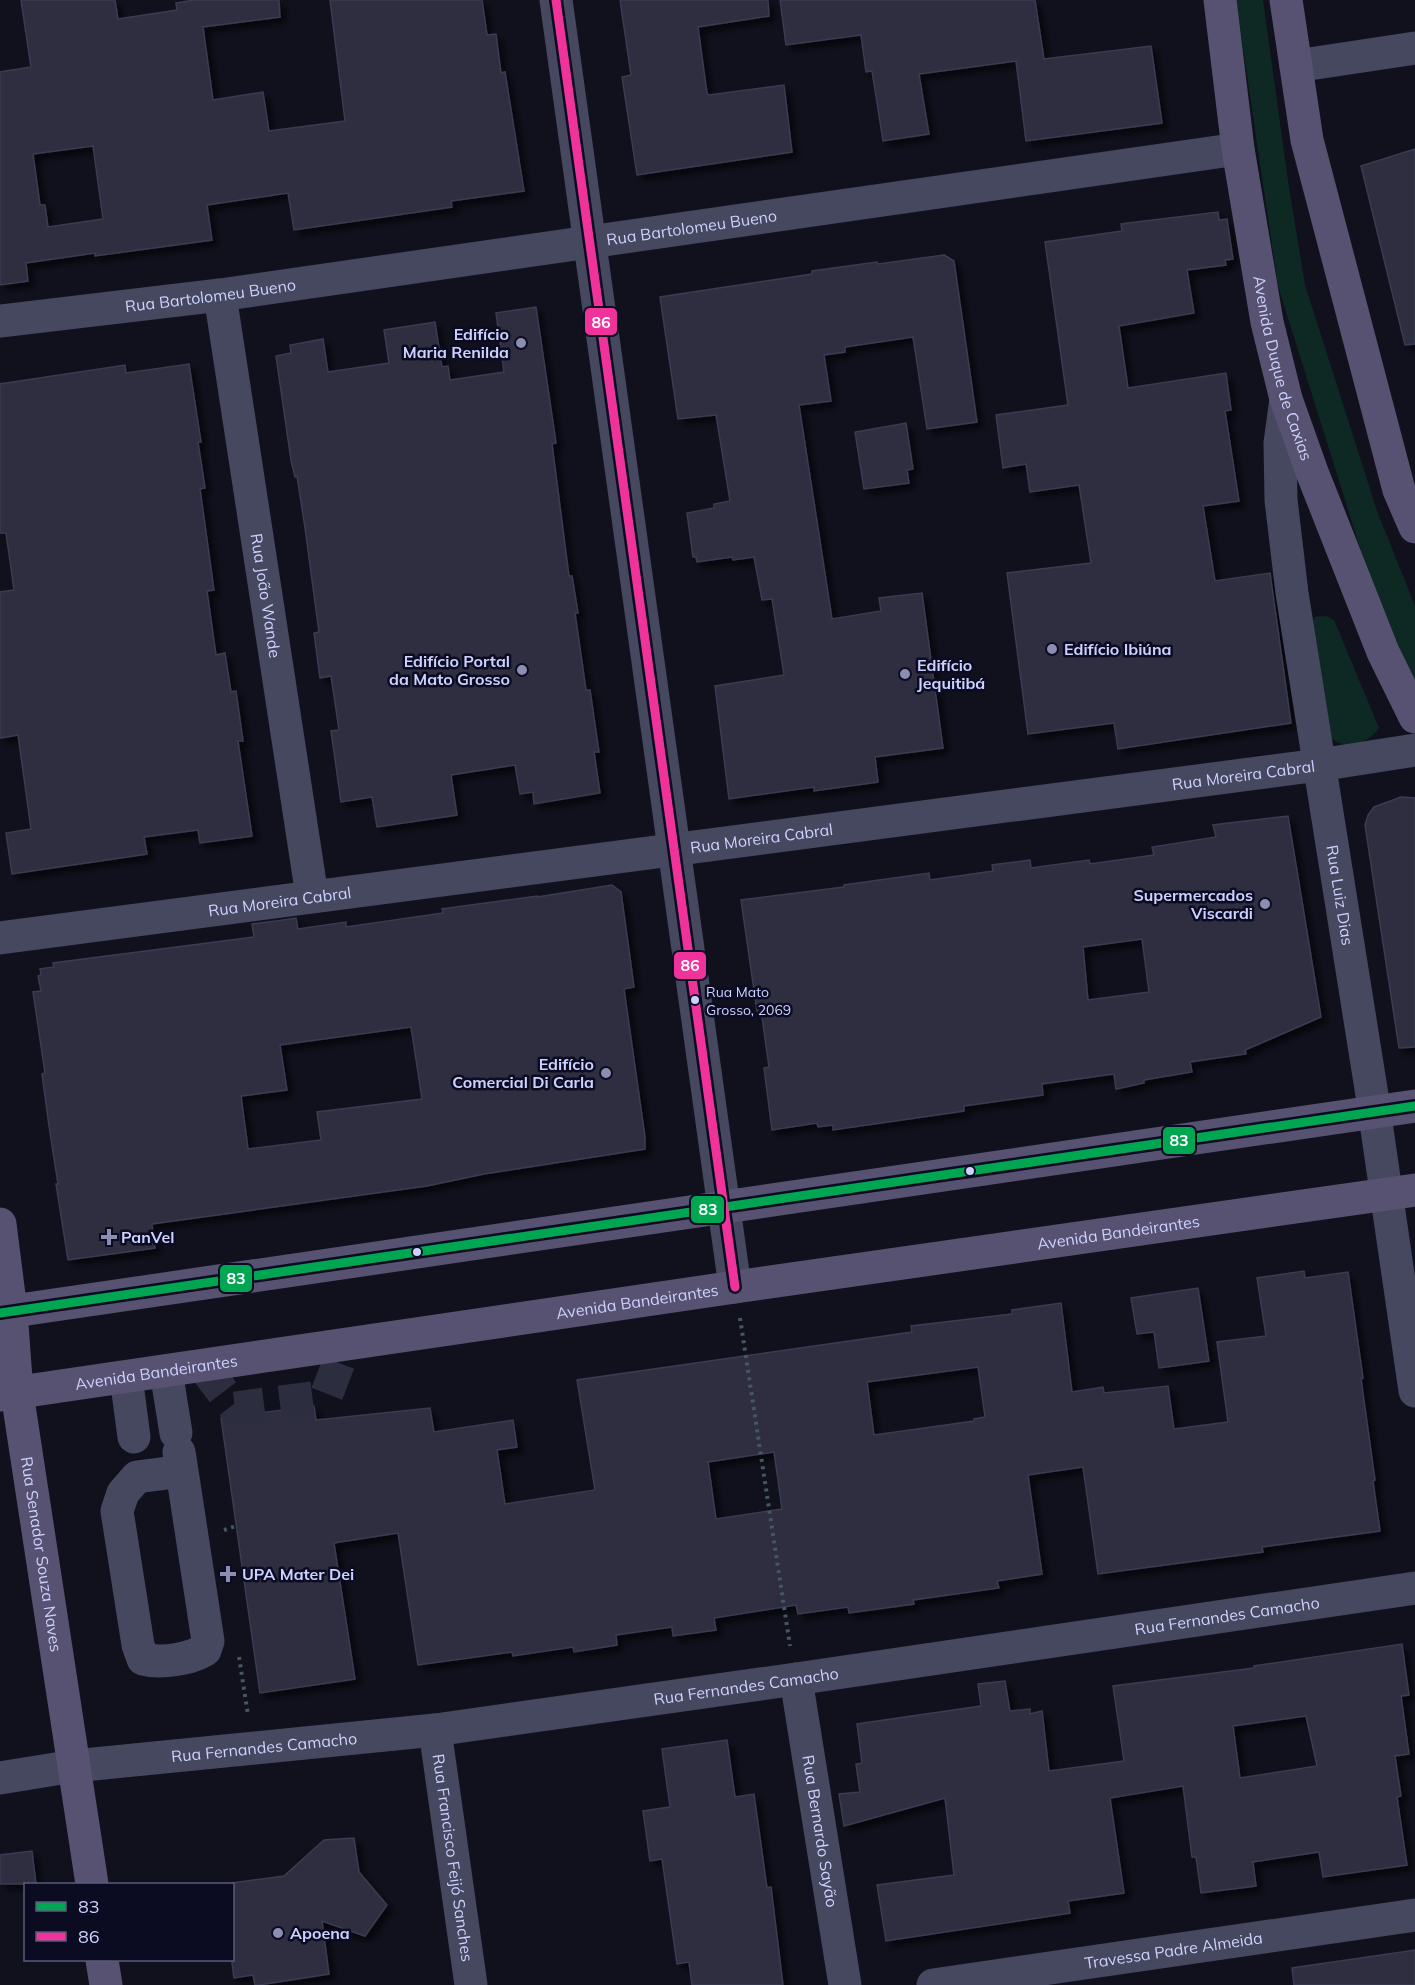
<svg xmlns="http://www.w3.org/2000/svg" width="1415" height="1985" font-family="Mulish,sans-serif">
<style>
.green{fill:#0e2924}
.building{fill:#2e2e40;stroke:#3a3b51;stroke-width:1.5;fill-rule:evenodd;filter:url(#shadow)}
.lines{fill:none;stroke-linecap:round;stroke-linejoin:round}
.minor-tunnel{stroke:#2c2e3f;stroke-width:33;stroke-dasharray:33 16;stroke-linecap:butt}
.path{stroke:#435860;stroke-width:4;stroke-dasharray:3 4.5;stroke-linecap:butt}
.minor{stroke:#45485e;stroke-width:33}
.major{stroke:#575271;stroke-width:33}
.bus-1-casing{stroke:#0b0c22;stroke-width:14}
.bus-2-casing{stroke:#0b0c22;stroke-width:14}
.bus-1{stroke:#00a651;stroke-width:9}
.bus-2{stroke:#ef339a;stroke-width:9}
.poi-dot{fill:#8b8eb0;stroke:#0b0c22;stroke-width:2}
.bus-dot{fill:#cdd1ff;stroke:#0b0c22;stroke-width:2}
.labels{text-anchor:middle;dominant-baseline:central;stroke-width:5;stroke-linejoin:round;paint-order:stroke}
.bus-label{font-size:14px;fill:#cdd1ff;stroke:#0b0c22;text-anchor:start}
.street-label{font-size:16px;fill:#cdd1ff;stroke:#0b0c22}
.poi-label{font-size:16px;font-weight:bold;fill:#cdd1ff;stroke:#0b0c22;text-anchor:start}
.line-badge{stroke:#0b0c22;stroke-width:2}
.badge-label{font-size:16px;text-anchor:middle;font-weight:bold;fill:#fff}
</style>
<defs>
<filter id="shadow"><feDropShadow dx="5.5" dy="5.5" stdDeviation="3" flood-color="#0009"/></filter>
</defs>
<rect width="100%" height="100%" fill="#10111d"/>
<!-- green -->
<g class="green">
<polygon points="1236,0 1263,0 1289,188 1305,285 1377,511 1415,606 1415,689 1371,583 1278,286"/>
<path d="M1326 616 1334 620 1379 728C1372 738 1358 747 1344 744 1340 744 1334 740 1330 738L1308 628 1315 617Z"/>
</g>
<!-- building -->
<g class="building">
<path d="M21 0H115L118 19 177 10 176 3 194 0H279L280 17 203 27 213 100 263 92 269 131 345 121 330 0H482L487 35 496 34 501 73 505 72 524 191 451 201 452 207 294 230 288 193 207 205 212 240 95 256V253L26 263 28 281 0 285V72L31 67ZM93 146 103 219 48 227 45 205H40L33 154Z"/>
<polygon points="620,0 768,0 769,16 698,27 707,93 709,95 784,85 792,152 637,175 622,77 631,75"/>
<polygon points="780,0 1035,0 1044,59 1151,46 1162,123 1026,141 1016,61 919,74 929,134 883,141 872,71 866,72 861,35 786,45"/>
<polygon points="1415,149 1415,344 1405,345 1361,166"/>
<polygon points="1218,212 1219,220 1227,219 1233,259 1225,260 1226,265 1187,270 1194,313 1119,326 1128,388 1226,373 1231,410 1225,411 1239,501 1203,506 1215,581 1270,573 1291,723 1118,749 1114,723 1028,734 1007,573 1091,563 1079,485 1030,492 1026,464 1003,468 996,415 1068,405 1045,242 1122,231 1121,224"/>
<polygon points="944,255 954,261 977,422 927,429 913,337 845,347 845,352 824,355 831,401 799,405 832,619 881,611 879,598 922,593 943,748 875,757 878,782 814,791 814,787 729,799 715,686 784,675 772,599 762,600 754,557 733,560 732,557 697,562 696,557 693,557 687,513 714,508 714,504 730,501 716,415 678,419 660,297 812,274 812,271 877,262 878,264"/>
<polygon points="536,307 556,443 552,444 569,576 572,576 578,613 575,613 586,690 590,690 599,752 594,752 600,793 534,804 533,792 520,794 515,765 451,775 457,815 377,827 372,797 341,802 331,731 339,730 331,676 320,678 314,633 319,632 305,528 297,476 295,477 291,460 276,356 291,353 290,345 323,339 328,372 389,363 384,330 435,322 442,367 448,366 450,380 504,372 496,313"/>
<polygon points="189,364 201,442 198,442 205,488 200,489 214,590 207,591 216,655 225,653 231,692 236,691 243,741 238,741 252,836 200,843 198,830 144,837 147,854 12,874 6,833 31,829 18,735 0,738 0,592 14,590 6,533 0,533 0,384 125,365 126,373"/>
<polygon points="906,423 913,469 907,470 909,483 864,489 855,432"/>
<polygon points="1401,797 1415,798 1415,1047 1399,1048 1365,825 1368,815 1374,807"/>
<path d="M1288 816 1321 1017 1245 1050 1246 1054 1190 1062 1192 1072 1144 1080V1083L1116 1089 1114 1074 1042 1084 1043 1095 964 1106V1111L833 1130V1125L818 1127 817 1123 772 1130 764 1068 769 1067 761 1010 757 1011 741 900 844 887V885L929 873 930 880 993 871 992 865 1030 860 1031 868 1089 860 1090 864 1154 855 1152 847 1216 837 1213 825ZM1142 939 1149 992 1088 1000 1083 947Z"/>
<path d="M612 885 621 892 634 987 624 989 645 1137V1149L484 1174 427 1186 152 1224 155 1248 68 1260 56 1184H58L49 1126 42 1074 45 1073 33 992 41 991 38 976 41 975 40 969 54 967 53 963 254 937 252 924 276 921 296 918 298 929 346 922V927L443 913 442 909 537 896V897ZM411 1027 422 1099 317 1112 321 1140 248 1149 241 1096 287 1090 280 1045Z"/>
<path d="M1304 1271 1305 1278 1348 1272 1363 1378 1361 1379 1375 1480 1373 1481 1380 1531 1262 1547 1263 1552 1098 1574 1083 1467 1028 1475 1042 1574 997 1581 999 1588 913 1600 914 1604 849 1613 848 1607 798 1614 796 1605 714 1618 716 1630 673 1636 672 1627 616 1635 617 1645 574 1652 573 1647 513 1656 512 1652 418 1665 398 1533 334 1543 355 1679 260 1693 221 1418 314 1406 316 1420 430 1408 434 1432 513 1420 517 1447 497 1450 505 1504 595 1490 577 1380 912 1332 911 1326 1012 1314V1310L1061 1303 1072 1392 1103 1387 1104 1393 1168 1386 1174 1429 1228 1422 1217 1342 1266 1336 1257 1278ZM978 1367 985 1417 974 1419V1421L874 1435 867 1382ZM774 1452 782 1509 716 1519 708 1462Z"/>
<polygon points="1198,1288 1209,1361 1159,1368 1154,1332 1137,1334 1131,1298"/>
<path d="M1402 1644 1409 1695 1401 1696 1409 1754 1395 1756 1401 1796 1397 1797 1407 1865 1323 1877 1319 1852 1253 1862 1256 1886 1201 1893 1196 1857H1192L1183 1786 1110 1798 1124 1893 1068 1901 1070 1913 886 1941 877 1885 954 1875 945 1798 844 1826 839 1794 860 1792 856 1764 862 1763 857 1724 981 1706 978 1684 1005 1681 1010 1711 1030 1709V1714L1042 1711 1049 1771 1124 1761 1113 1686 1254 1668V1666ZM1306 1716 1317 1766 1240 1778 1233 1726Z"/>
<polygon points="727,1740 735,1797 754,1794 767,1888 771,1887 783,1985 692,1985 689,1962 677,1964 662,1859 650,1861 643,1811 670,1807 662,1749"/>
<polygon points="354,1838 359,1872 387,1905 365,1936 322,1921 329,1974 259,1985 255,1985 253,1975 234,1978 232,1963 232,1883 284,1876 324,1840"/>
<polygon points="32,1851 36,1884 0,1884 0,1855"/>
<polygon points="1415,1950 1415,1985 1294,1985 1292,1968"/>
</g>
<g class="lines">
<!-- minor-tunnel -->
<polyline class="minor-tunnel" points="203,1366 235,1408 326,1396 346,1344"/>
<!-- path -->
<g class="path">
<polyline points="740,1318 790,1646"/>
<polyline points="224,1530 236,1526"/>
<polyline points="239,1657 248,1715"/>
</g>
<!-- minor -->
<g class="minor">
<polyline points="556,0 735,1287"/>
<polyline points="1296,66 1415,48"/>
<path id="s1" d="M220 295 312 896"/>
<path id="s2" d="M0 321 220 295 1238 149"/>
<path id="s3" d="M1286 399 1280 443 1281 500 1292 593 1372 1095 1415 1391"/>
<path id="s4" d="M0 938 1319 765 1415 750"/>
<polyline points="166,1371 176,1433"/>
<polyline points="126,1377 134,1437"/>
<path d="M179 1452 182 1471 208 1641 205 1650C190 1659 161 1664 143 1659L138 1645 117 1511 123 1493 137 1477 182 1471"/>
<path id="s5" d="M796 1679 845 1985"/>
<path id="s6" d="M435 1730 471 1985"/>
<path id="s7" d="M0 1778 74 1766 435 1730 796 1679 1415 1588"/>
<path id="s8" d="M933 1985 1415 1915"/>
</g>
<!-- major -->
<g class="major">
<path id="s9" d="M1220 0 1238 149 1267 322 1286 399 1312 472 1383 652 1415 717"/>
<polyline points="1286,0 1307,140 1399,490 1415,527"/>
<path id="s10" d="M0 1224 11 1311 17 1393 92 1884"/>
<polyline points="0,1313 1415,1106"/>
<path id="s11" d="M0 1395 735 1287 1415 1190"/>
<polyline points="102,1960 106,1985"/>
</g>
<!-- bus-1 casing -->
<g class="bus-1-casing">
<polyline id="bus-1" points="0,1313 1415,1106"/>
</g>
<!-- bus-2 casing -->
<g class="bus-2-casing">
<polyline id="bus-2" points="556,0 735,1287"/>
</g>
<!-- bus-1 -->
<use href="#bus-1" class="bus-1"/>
<!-- bus-2 -->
<use href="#bus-2" class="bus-2"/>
</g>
<!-- markers -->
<g class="poi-dot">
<circle cx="521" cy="343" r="6"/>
<circle cx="1052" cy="649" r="6"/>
<circle cx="522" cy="670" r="6"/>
<circle cx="905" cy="674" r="6"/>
<circle cx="1265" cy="904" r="6"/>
<circle cx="606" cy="1073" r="6"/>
<path d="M106 1228h6v6h6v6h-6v6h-6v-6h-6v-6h6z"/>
<path d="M225 1565h6v6h6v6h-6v6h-6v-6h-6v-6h6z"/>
<circle cx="278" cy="1933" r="6"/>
</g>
<g class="bus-dot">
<circle cx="695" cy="1000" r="5"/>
<circle cx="970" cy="1171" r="5"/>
<circle cx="417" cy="1252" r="5"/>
</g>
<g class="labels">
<!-- bus labels -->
<g class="bus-label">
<text x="706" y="992">Rua Mato<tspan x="706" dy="18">Grosso, 2069</tspan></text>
</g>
<!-- street labels -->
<g class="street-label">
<text stroke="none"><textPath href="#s2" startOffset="698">Rua Bartolomeu Bueno</textPath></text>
<text stroke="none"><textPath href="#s2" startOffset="212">Rua Bartolomeu Bueno</textPath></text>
<text stroke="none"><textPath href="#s9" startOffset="374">Avenida Duque de Caxias</textPath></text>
<text stroke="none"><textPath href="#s1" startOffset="304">Rua João Wande</textPath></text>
<text stroke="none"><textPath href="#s4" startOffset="1254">Rua Moreira Cabral</textPath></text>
<text stroke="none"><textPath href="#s4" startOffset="768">Rua Moreira Cabral</textPath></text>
<text stroke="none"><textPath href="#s3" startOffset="501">Rua Luiz Dias</textPath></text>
<text stroke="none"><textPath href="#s4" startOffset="282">Rua Moreira Cabral</textPath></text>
<text stroke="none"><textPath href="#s11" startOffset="1130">Avenida Bandeirantes</textPath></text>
<text stroke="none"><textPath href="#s11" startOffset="644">Avenida Bandeirantes</textPath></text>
<text stroke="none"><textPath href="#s11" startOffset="158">Avenida Bandeirantes</textPath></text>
<text stroke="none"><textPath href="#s10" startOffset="333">Rua Senador Souza Naves</textPath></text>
<text stroke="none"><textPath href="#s7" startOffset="1238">Rua Fernandes Camacho</textPath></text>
<text stroke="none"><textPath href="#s7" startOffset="752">Rua Fernandes Camacho</textPath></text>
<text stroke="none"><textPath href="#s7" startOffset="266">Rua Fernandes Camacho</textPath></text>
<text stroke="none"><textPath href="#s5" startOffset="154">Rua Bernardo Sayão</textPath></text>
<text stroke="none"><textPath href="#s6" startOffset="129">Rua Francisco Feijó Sanches</textPath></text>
<text stroke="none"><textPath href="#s8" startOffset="243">Travessa Padre Almeida</textPath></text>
</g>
<!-- poi labels -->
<g class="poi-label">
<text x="509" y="334" text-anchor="end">Edifício<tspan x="509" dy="18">Maria Renilda</tspan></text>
<text x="1064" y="649">Edifício Ibiúna</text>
<text x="510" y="661" text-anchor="end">Edifício Portal<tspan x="510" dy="18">da Mato Grosso</tspan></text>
<text x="917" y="665">Edifício<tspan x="917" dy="18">Jequitibá</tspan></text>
<text x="1253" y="895" text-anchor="end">Supermercados<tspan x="1253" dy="18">Viscardi</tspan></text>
<text x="594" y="1064" text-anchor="end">Edifício<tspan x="594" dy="18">Comercial Di Carla</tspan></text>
<text x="121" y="1237">PanVel</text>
<text x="242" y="1574">UPA Mater Dei</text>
<text x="290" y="1933">Apoena</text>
</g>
</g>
<g class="line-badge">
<rect x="584" y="307" width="34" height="29" rx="6" fill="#ef339a"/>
<rect x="673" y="951" width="34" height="29" rx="6" fill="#ef339a"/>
<rect x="1162" y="1126" width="34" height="29" rx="6" fill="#00a651"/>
<rect x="690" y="1195" width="35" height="29" rx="6" fill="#00a651"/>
<rect x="219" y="1264" width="34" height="29" rx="6" fill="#00a651"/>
</g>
<g class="badge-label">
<text x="601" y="328">86</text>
<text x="690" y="971">86</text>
<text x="1179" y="1146">83</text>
<text x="708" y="1215">83</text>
<text x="236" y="1284">83</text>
</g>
<!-- legend -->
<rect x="24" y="1883" width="210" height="78" fill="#0b0c22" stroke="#595b7a" stroke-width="1.5"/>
<rect x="36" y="1902" width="30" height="9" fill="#00a651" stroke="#595b7a" stroke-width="1.5"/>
<text x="78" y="1913" font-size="18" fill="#cdd1ff">83</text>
<rect x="36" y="1932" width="30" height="9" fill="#ef339a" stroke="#595b7a" stroke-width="1.5"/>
<text x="78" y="1943" font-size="18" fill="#cdd1ff">86</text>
</svg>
